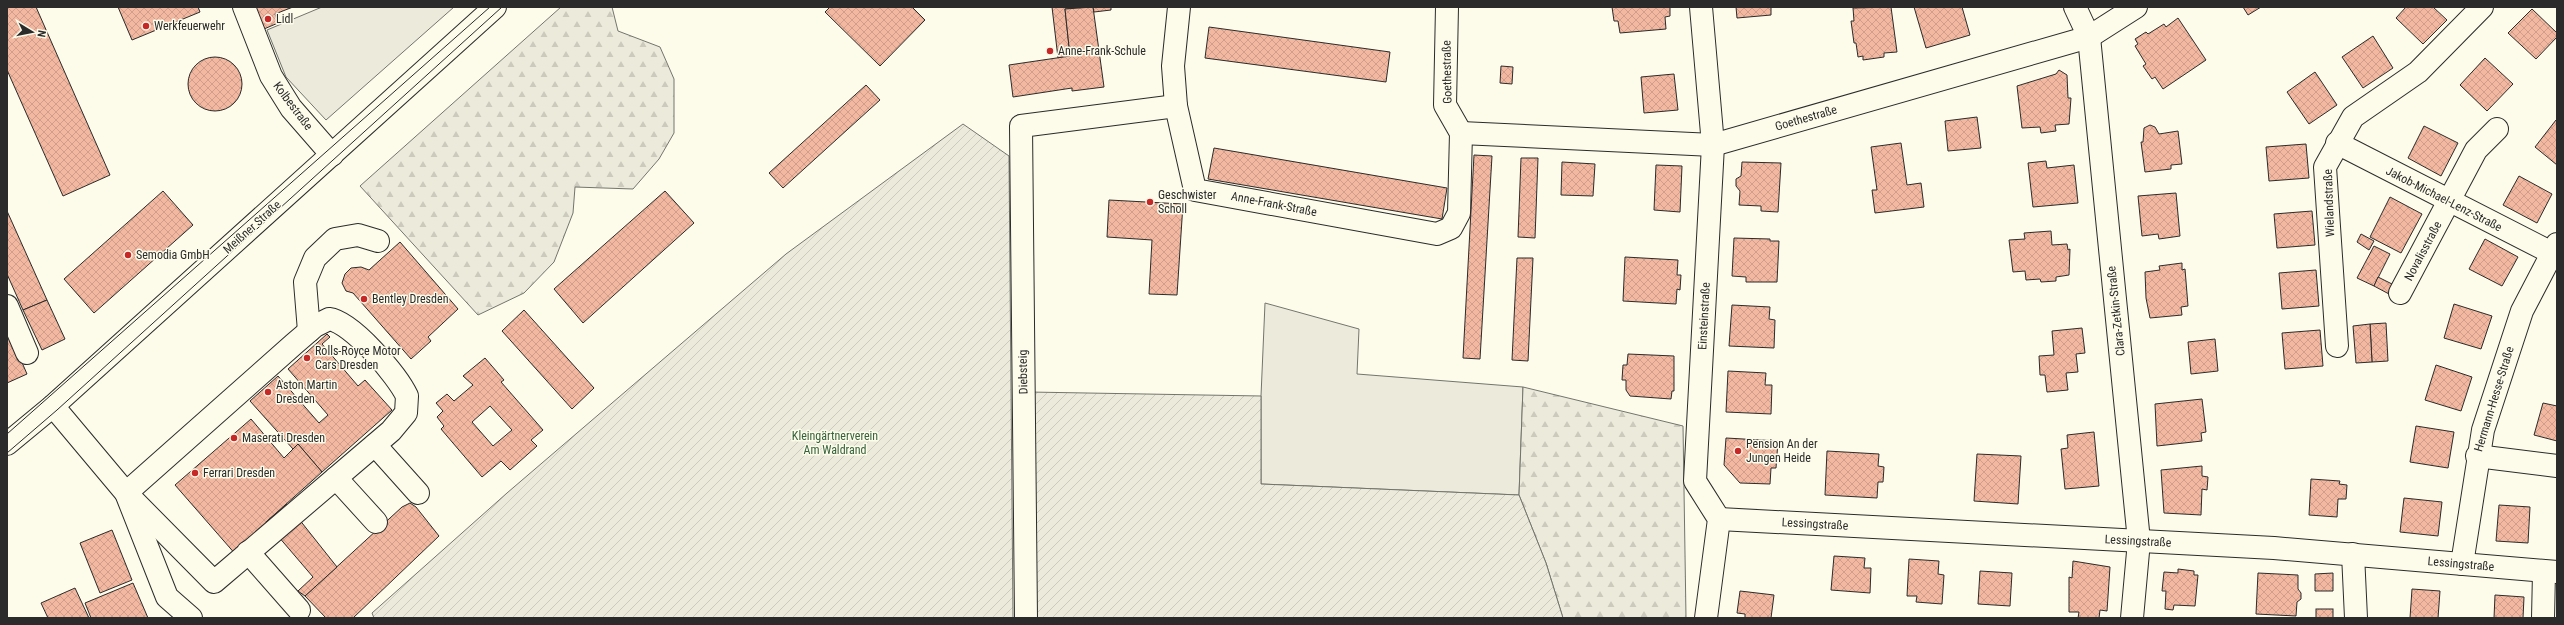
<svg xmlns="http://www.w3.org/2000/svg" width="2564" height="625" font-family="'Roboto Condensed',sans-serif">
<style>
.green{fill:#ecebdb;stroke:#74746e}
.forest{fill:url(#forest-firs);stroke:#74746e}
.garden{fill:url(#garden-furrows);stroke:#74746e}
.parking{fill:#eceadb;stroke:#74746e}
.building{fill:url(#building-cross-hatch);stroke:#2b2b2b;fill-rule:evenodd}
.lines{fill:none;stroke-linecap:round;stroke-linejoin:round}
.minor-casing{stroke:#2b2b2b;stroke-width:24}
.major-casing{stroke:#2b2b2b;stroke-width:24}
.minor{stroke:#fdfbea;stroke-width:22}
.major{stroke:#fdfbea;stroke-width:22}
.tram{stroke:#2b2b2b;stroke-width:1}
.poi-dot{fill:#c62828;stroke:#fdfbea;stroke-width:1.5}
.labels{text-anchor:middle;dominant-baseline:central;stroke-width:3;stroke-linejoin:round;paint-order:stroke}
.poi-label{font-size:12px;fill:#2b2b2b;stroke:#fdfbea;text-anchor:start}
.street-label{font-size:12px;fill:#2b2b2b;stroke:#fdfbea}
.park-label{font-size:12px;fill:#34623c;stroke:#fdfbea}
</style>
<defs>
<pattern id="forest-firs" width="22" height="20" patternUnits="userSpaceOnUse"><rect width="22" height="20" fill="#ecebdb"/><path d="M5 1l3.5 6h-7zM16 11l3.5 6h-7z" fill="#cbcabc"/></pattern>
<pattern id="garden-furrows" width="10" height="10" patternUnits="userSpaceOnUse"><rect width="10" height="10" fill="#ecebdb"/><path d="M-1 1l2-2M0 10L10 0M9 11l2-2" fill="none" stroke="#cbcabc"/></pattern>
<pattern id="building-cross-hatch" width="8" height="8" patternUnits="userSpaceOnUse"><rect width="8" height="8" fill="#f2b8a0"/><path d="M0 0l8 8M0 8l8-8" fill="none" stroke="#d09e8a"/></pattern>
</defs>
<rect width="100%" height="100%" fill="#fdfbea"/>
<!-- green -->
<polygon class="green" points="1265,303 1359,329 1357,374 1523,387 1519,495 1261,484 1261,396"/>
<!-- forest -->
<g class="forest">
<polygon points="561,7 612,7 618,31 660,47 674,79 674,133 659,159 633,189 575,187 573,213 554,262 524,293 478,315 360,186"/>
<polygon points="1523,387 1683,426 1686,618 1563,618 1546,563 1519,495"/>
</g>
<!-- garden -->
<g class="garden">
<polygon points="963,124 1009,156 1013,618 374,618 372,613 507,493 786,254"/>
<polygon points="1029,392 1261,396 1261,484 1519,495 1546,563 1563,618 1034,618"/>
</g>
<!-- parking -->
<polygon class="parking" points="322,7 454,7 326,120 286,77 267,30"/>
<!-- building -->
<g class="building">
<polygon points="7,7 36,7 110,175 63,196 7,70"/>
<polygon points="118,7 198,7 200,12 132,40"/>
<polygon points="255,7 293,7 275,14 278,23 264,29"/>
<polygon points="830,7 912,7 925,20 880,66 825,12"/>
<polygon points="1052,7 1081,7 1065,9 1070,56 1058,58"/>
<polygon points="1093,7 1104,87 1072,91 1072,88 1013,97 1009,65 1070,56 1065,9"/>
<polygon points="1093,7 1111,7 1111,10 1094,12"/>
<polygon points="1612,7 1670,7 1670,16 1665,17 1666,29 1620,33 1618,21 1614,21"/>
<polygon points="1736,7 1771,7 1771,15 1737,18"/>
<polygon points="1891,7 1897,52 1884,53 1884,57 1863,60 1863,56 1858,57 1856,43 1854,43 1851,21 1854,21 1853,8"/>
<polygon points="1914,7 1962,7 1970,35 1926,48"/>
<polygon points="2243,7 2261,7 2248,15"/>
<polygon points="2406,7 2433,7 2447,20 2423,44 2396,18"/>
<polygon points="2532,9 2557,33 2557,37 2536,59 2508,33"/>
<polygon points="2178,18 2206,60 2163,89 2155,77 2152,79 2143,66 2146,64 2135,46 2138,44 2135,39 2146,32 2148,34 2164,24 2166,27"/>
<polygon points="1209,27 1390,52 1386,82 1205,58"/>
<polygon points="2373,36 2393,68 2363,88 2342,57"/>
<circle cx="215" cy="84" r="27"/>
<polygon points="2485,58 2513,84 2487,111 2460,85"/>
<polygon points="1501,66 1513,67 1512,84 1500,83"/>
<polygon points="2059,70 2067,75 2068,98 2071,98 2069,124 2055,125 2056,131 2041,133 2040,127 2022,128 2017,86 2056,74"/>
<polygon points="2315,72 2337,105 2309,124 2287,92"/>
<polygon points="1674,74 1678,110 1644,113 1641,77"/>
<polygon points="866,85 880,100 783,188 769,173"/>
<polygon points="1977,117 1981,148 1948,151 1945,121"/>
<polygon points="2556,120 2557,121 2557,165 2535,147"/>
<polygon points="2150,125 2155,127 2159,134 2178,131 2182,164 2171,165 2171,169 2145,172 2141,142 2143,142 2144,128"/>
<polygon points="2424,126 2458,143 2441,176 2408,158"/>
<polygon points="1901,143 1907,185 1921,183 1924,207 1875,213 1872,190 1877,190 1871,147"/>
<polygon points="2306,144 2309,178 2269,181 2266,147"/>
<polygon points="1214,148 1447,188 1442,219 1208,179"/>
<polygon points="1474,155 1492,156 1480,359 1463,358"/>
<polygon points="1521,158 1538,158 1535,238 1518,237"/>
<polygon points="2046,161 2047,168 2074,165 2078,203 2033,207 2028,163"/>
<polygon points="1562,162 1595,164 1593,196 1561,195"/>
<polygon points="1742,162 1781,163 1778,212 1761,211 1761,206 1739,205 1740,191 1736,186 1736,179 1741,176"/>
<polygon points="1656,165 1682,166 1680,212 1654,210"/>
<polygon points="2519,176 2552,194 2537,223 2503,205"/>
<polygon points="163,191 193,225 94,313 64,279"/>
<polygon points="665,191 694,223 583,323 554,289"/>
<polygon points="2176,193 2180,236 2159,239 2158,234 2142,236 2138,196"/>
<polygon points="2390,197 2422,214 2401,253 2370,237"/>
<polygon points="1109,200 1183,204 1177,295 1149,294 1152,240 1107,237"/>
<polygon points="7,211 47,300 23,310 7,274"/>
<polygon points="2312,211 2315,245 2277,248 2274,214"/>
<polygon points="2051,231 2052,245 2067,244 2068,250 2070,249 2069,275 2056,277 2056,281 2041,282 2040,279 2026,280 2025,271 2013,272 2009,240 2025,239 2024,233"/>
<polygon points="2361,234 2374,241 2369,250 2357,242"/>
<polygon points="1734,238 1770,239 1770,241 1779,241 1777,282 1746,282 1746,277 1732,276"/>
<polygon points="2485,239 2518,257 2502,286 2469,269"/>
<polygon points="400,242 458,309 428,337 431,341 411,359 353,293 346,291 342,283 345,274 351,268 361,267 369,270"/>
<polygon points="2374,246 2390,254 2374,286 2357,278"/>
<polygon points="1625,257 1678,260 1677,275 1681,275 1680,290 1677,289 1676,304 1623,301"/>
<polygon points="1517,258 1533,258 1528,361 1512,360"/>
<polygon points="2182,263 2182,270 2185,269 2188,306 2181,307 2182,315 2150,318 2146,298 2145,272 2160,270 2159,266"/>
<polygon points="2316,270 2319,306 2282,309 2279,273"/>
<polygon points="2378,277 2394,285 2389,294 2374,286"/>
<polygon points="47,300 65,339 42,350 23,310"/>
<polygon points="2454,304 2492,316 2481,349 2444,338"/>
<polygon points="1732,305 1770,307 1769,319 1775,320 1774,348 1729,346"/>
<polygon points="524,310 594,388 572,409 502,331"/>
<polygon points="2386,323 2388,361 2372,362 2370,324"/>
<polygon points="2370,324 2372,362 2356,363 2353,326"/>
<polygon points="7,328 27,374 7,383"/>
<polygon points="2082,328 2085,353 2076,354 2078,372 2066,373 2068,390 2047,392 2045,375 2040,375 2039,356 2054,355 2052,331"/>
<polygon points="2320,330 2323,366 2285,369 2282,333"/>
<polygon points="327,334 330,337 322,344 358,386 365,380 392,410 322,472 298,444 293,449 250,401 278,376 319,423 328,415 288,369"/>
<polygon points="2215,339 2218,371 2191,374 2188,342"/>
<polygon points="1628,354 1674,356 1674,391 1672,391 1671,399 1630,396 1626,390 1626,380 1622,380 1623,365 1627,365"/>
<path d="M485 358 504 380 501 382 543 430 531 440 537 446 510 470 501 461 482 477 441 429 444 426 437 417 443 411 436 403 447 394 454 401 473 385 463 376ZM490 406 512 430 493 446 472 422Z"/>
<polygon points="2436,365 2472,377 2461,411 2425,400"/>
<polygon points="1728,371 1766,373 1765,385 1772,385 1771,414 1726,412"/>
<polygon points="2202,399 2206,432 2201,433 2202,441 2157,446 2155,404"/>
<polygon points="2543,403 2557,406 2557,441 2534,435"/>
<polygon points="251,419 284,458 298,444 322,472 266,522 270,527 237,556 175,485"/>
<polygon points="2416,426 2454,432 2448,468 2410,462"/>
<polygon points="2094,432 2099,486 2065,489 2061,449 2068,448 2067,435"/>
<polygon points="1726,438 1778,441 1776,468 1771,468 1770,484 1740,483 1724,465"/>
<polygon points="1827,451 1879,454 1878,466 1884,467 1883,482 1878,482 1877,498 1825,495"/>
<polygon points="1977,454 2021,456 2018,504 1974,501"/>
<polygon points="2202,466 2202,476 2208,477 2207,490 2202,489 2201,515 2164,513 2161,470"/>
<polygon points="2311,479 2340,481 2339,484 2347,485 2346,499 2338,499 2337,517 2309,515"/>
<polygon points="2404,498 2442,502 2438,536 2400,532"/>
<polygon points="410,503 416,507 439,536 353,618 326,618 305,596 402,507"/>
<polygon points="287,504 337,567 305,596 298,591 313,577 266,522"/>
<polygon points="2499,505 2530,507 2528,543 2496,541"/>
<polygon points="112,530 132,580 100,593 80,543"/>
<polygon points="1834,556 1865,558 1864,568 1871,568 1870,593 1831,590"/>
<polygon points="1909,559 1939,561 1938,574 1944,575 1942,604 1916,602 1917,596 1907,596"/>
<polygon points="2073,561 2110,567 2107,611 2100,610 2099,618 2078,618 2079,612 2069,612 2069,577 2072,578"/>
<polygon points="2178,569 2194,571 2194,575 2198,575 2195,606 2174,605 2173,610 2165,609 2166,591 2162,591 2164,572 2178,573"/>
<polygon points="1980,571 2012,573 2010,606 1978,604"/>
<polygon points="2258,573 2298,575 2298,589 2301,593 2301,599 2297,602 2296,616 2256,614"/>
<polygon points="2333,573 2333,591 2315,591 2315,574"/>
<polygon points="133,583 148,618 91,618 85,603"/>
<polygon points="75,588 89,618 48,618 41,603"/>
<polygon points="2412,589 2440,591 2438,618 2410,618"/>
<polygon points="1740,591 1774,595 1771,618 1745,618 1745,614 1737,613"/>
<polygon points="2495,595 2524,597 2523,618 2494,618"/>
<rect x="2316" y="609" width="17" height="9"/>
</g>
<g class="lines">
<!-- minor casing -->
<g class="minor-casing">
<g id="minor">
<polyline points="244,7 271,76 291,108 332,155"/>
<polyline points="1179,7 1173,66 1176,106 1195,190 1437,234 1451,228 1459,213 1461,133 1445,105 1447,7"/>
<polyline points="1701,7 1713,145 1695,481 1719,519 1706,618"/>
<polyline points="2075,7 2089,37 2139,541 2132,618"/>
<polyline points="1461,133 1713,145 2089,37 2136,7"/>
<polyline points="2337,143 2552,253"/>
<polyline points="2400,293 2476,150 2497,129"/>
<polyline points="7,306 27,353"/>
<path d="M329 319C352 322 397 375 407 396L406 413 391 431 214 582 126 493 294 344 315 326Z"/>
<polyline points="309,331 305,282 315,258 335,239 358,235 378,241"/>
<polyline points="2337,346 2325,167 2353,117 2418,72 2482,7"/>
<polyline points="53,406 126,493 167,597 191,618"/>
<polyline points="375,445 418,493"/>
<polyline points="2477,456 2557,466"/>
<polyline points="336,478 376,522"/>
<polyline points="1719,519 2274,548 2557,572"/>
<polyline points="248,552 299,610"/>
<polyline points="2353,554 2356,618"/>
<polyline points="2462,564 2483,430 2522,311 2557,244"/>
<polyline points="1026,618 1021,126 1176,106"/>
<polyline points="2543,618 2544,572"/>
</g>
</g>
<!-- major casing -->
<g class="major-casing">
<polyline id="major" points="7,444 53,406 495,7"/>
</g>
<!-- minor -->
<use href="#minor" class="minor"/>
<!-- major -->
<use href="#major" class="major"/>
<!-- tram -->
<g class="tram">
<polyline points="7,434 490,7"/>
<polyline points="7,453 57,410 502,7"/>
</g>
</g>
<!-- markers -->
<g class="poi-dot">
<circle cx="268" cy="19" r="4"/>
<circle cx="146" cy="26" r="4"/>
<circle cx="1050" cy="51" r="4"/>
<circle cx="1150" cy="202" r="4"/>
<circle cx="128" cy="255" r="4"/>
<circle cx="364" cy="299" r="4"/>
<circle cx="307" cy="358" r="4"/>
<circle cx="268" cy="392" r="4"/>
<circle cx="234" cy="438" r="4"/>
<circle cx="1738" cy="451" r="4"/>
<circle cx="195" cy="473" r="4"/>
</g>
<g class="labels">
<!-- poi labels -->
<g class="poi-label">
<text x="276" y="19">Lidl</text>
<text x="154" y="26">Werkfeuerwehr</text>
<text x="1058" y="51">Anne-Frank-Schule</text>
<text x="1158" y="195">Geschwister<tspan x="1158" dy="14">Scholl</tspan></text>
<text x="136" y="255">Semodia GmbH</text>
<text x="372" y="299">Bentley Dresden</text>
<text x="315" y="351">Rolls-Royce Motor<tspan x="315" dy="14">Cars Dresden</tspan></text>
<text x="276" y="385">Aston Martin<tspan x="276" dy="14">Dresden</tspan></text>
<text x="242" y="438">Maserati Dresden</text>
<text x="1746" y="444">Pension An der<tspan x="1746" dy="14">Jungen Heide</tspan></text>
<text x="203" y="473">Ferrari Dresden</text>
</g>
<!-- street labels -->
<g class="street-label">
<text transform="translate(1447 72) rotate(-91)">Goethestraße</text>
<text transform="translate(293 106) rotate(53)">Kolbestraße</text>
<text transform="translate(1806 118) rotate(-16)">Goethestraße</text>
<text transform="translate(2444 199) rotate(27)">Jakob-Michael-Lenz-Straße</text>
<text transform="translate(2329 203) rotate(-92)">Wielandstraße</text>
<text transform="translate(1274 204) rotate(11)">Anne-Frank-Straße</text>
<text transform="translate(252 227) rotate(-42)">Meißner Straße</text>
<text transform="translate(2423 251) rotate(-62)">Novalisstraße</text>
<text transform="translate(2116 311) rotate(-96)">Clara-Zetkin-Straße</text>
<text transform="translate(1704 316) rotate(-87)">Einsteinstraße</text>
<text transform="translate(1023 372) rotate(-91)">Diebsteig</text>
<text transform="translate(2494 399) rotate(-73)">Hermann-Hesse-Straße</text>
<text transform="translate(1815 524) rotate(3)">Lessingstraße</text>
<text transform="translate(2138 541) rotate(3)">Lessingstraße</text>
<text transform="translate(2461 564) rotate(5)">Lessingstraße</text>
</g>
<!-- park labels -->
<g class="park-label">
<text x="835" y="436">Kleingärtnerverein<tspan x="835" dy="14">Am Waldrand</tspan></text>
</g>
</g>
<!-- border -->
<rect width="2564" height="625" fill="none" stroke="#2b2b2b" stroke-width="16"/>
<!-- north arrow -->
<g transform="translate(32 32) rotate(100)" stroke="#fdfbea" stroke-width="3" paint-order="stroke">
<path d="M0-3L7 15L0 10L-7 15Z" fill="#2b2b2b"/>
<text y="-6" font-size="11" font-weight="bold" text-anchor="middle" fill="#2b2b2b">N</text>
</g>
</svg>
